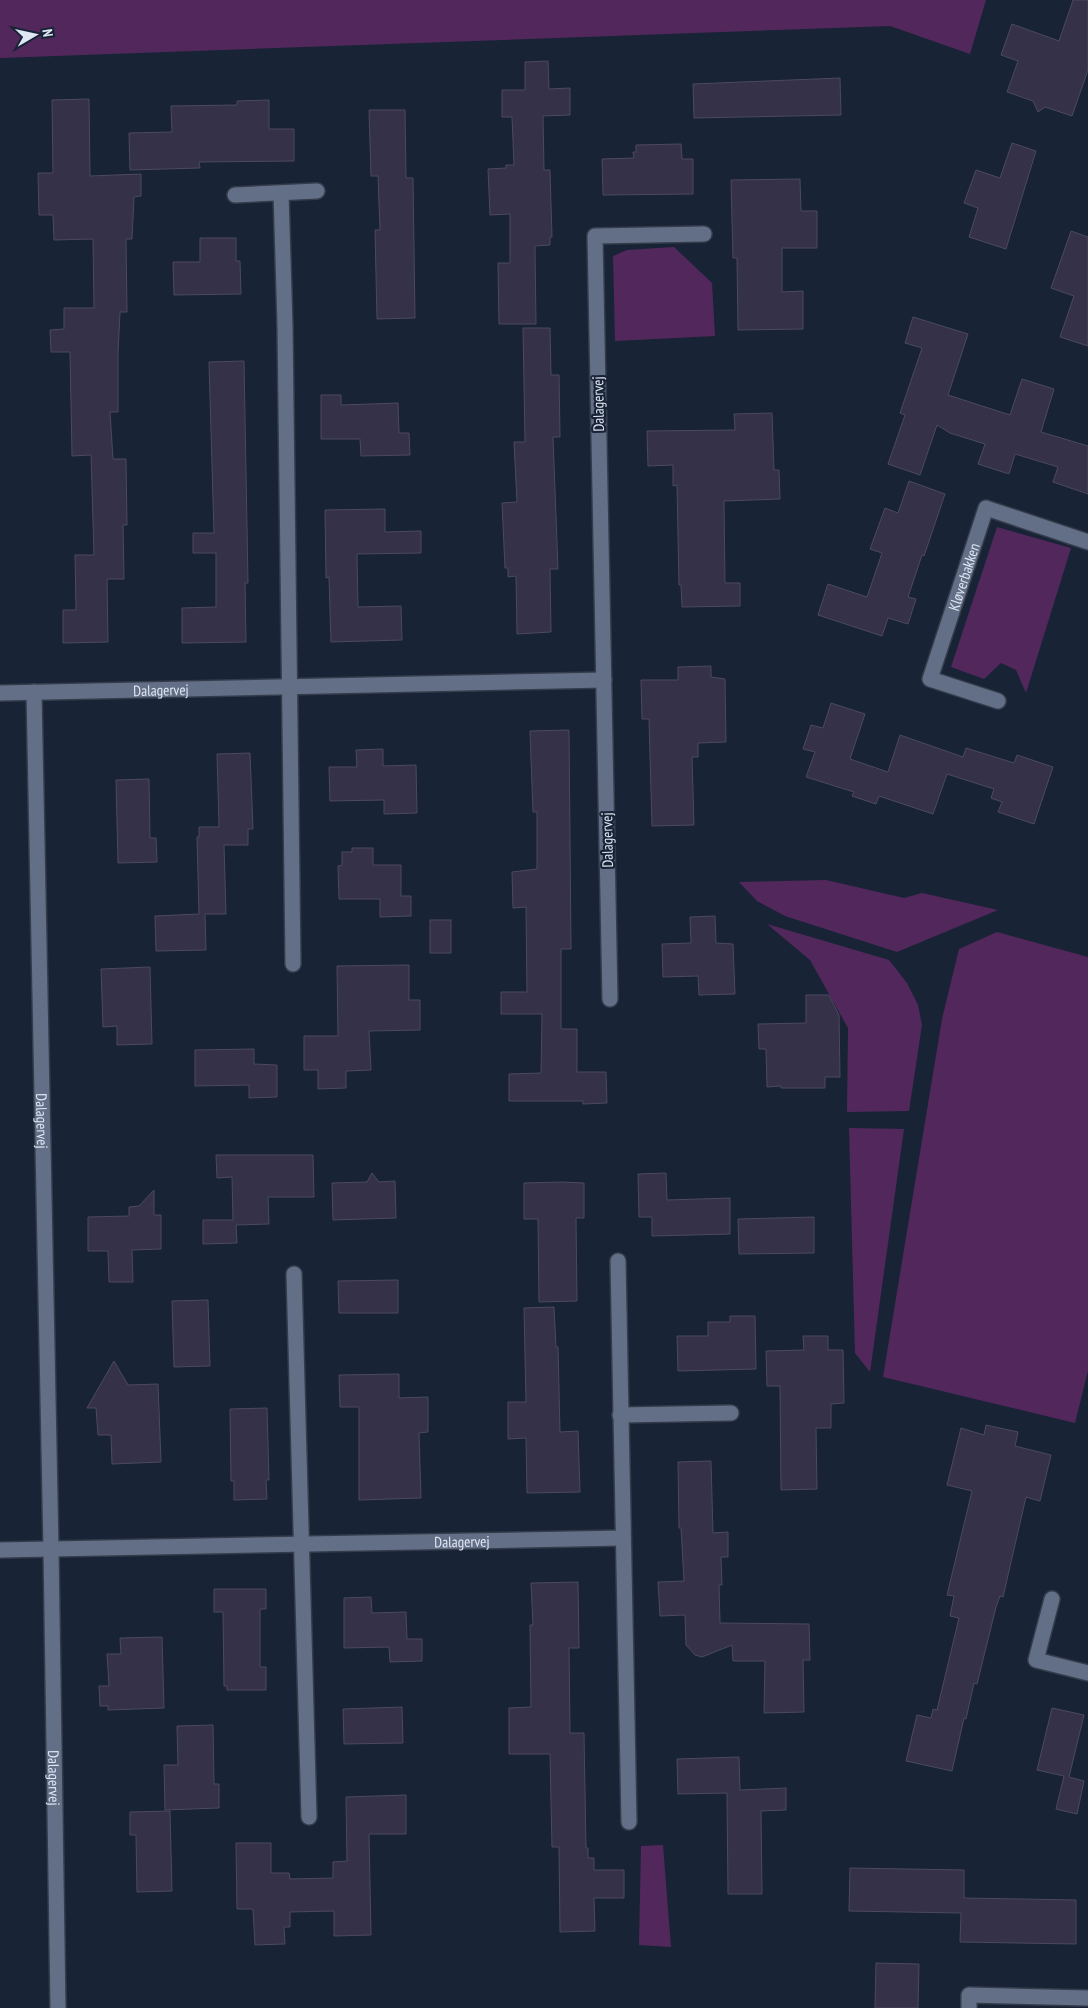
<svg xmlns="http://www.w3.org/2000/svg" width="1088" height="2008" font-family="'PT Sans Narrow',sans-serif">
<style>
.green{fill:#52285c}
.building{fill:#343148;stroke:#4c4961}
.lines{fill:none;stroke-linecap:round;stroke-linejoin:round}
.street-casing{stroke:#343c4c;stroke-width:18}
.street{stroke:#636f86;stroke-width:15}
.labels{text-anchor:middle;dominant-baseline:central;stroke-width:4.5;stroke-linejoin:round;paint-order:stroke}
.street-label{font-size:15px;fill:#dfe6f4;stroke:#182336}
</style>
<rect width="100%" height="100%" fill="#182336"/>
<!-- green -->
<g class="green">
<polygon points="0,0 986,0 970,54 890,26 0,58"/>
<polygon points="674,247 712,283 715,336 615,341 613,256 627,250"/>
<polygon points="997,527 1071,548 1026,693 1016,670 1001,663 984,679 951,667"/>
<polygon points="826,880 904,898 922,893 998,910 897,952 785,916 757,901 739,882"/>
<polygon points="767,924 889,960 907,983 918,1005 922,1025 909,1111 847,1112 848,1028 810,960"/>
<polygon points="997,932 1088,957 1088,1371 1075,1423 883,1377 942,1019 959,949"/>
<polygon points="849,1128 904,1129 870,1372 855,1353"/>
<polygon points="663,1845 671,1947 639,1945 641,1846"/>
</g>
<!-- building -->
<g class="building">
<polygon points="1073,0 1088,0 1088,70 1072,116 1045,107 1038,112 1033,101 1007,92 1018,61 1001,55 1012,24 1059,41"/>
<polygon points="548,61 549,89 570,88 570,115 543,116 544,170 550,170 552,237 550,237 550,245 535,246 536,324 499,324 498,263 510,263 510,214 490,215 488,169 506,168 506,165 514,165 512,117 502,117 502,90 525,90 525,62"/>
<polygon points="840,78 841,115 694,118 693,84"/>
<polygon points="89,99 90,176 141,174 141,196 134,197 132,239 126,239 127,312 120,312 118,354 118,412 110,412 113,459 126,459 127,525 123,525 124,579 107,579 108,642 63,643 63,610 76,610 75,555 94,555 91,455 72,456 70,352 51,352 50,330 64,329 64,308 94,308 93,239 54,240 53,215 39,215 38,173 53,173 52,100"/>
<polygon points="269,100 269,129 294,129 294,161 199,162 200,168 130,170 129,133 172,132 171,106 237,105 237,101"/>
<polygon points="369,110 405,110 406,178 413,178 415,318 377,319 375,230 380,230 378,176 371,176"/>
<polygon points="1012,143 1036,151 1006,249 969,237 978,208 964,203 976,170 1000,178"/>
<polygon points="681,144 682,159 693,159 693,194 603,195 602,159 634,158 633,152 636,152 636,145"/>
<polygon points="800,179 801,211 817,211 817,248 782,248 782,292 803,291 803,329 738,330 737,258 733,258 731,180"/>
<polygon points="1071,231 1088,237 1088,346 1060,337 1074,296 1051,288"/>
<polygon points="200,238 236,238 236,261 240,261 241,294 174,295 173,262 200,262"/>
<polygon points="913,317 968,334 948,395 1010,415 1022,379 1054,389 1041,432 1088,446 1088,494 1053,482 1058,467 1015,454 1009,474 978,464 985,444 950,433 937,425 920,475 888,464 905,415 900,413 922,348 905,343"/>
<polygon points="523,328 550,328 551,375 559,375 560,437 553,437 558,569 550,569 551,632 517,634 516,576 508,577 508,568 505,568 502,503 517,502 514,442 525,442"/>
<polygon points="244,361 248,583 245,583 246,642 182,643 182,608 216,607 216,553 193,553 193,533 214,533 209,362"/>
<polygon points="321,395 341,395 341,405 398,403 399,433 409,433 410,455 361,456 360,439 321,439"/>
<polygon points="772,413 774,470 779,470 780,499 724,501 725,583 740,583 740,606 682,607 681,585 679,585 677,485 673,486 673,465 648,466 647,431 735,430 734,414"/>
<polygon points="909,481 945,494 924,556 922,555 908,597 916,599 908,624 888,618 882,636 818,615 828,584 867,597 882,553 870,549 885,508 898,513"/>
<polygon points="385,509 385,532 421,531 421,553 357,554 358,607 401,606 402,640 331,642 329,577 326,578 325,510"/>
<polygon points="711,666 711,677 725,679 726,742 698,743 698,757 692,757 694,825 652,826 649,719 642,719 641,680 678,680 678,667"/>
<polygon points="831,703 865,714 850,759 888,772 900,735 963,757 966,748 1014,763 1017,755 1053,767 1034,824 998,812 1002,802 991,798 994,789 947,774 933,814 879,796 876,804 852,796 854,792 806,777 815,752 803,749 811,725 823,728"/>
<polygon points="569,730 571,949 561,949 561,1029 577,1029 577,1072 606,1072 607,1103 583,1104 583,1101 509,1101 509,1074 541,1073 542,1014 501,1014 501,992 527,992 526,907 513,908 512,872 537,869 537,812 533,812 530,731"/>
<polygon points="383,749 383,766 416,765 417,813 384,814 384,800 330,801 329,767 357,767 356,750"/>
<polygon points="250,753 253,829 248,829 248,845 224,845 226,914 205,914 206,950 156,951 155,916 199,914 197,837 199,837 199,827 219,827 217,754"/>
<polygon points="149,779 150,838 156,838 157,862 118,863 116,780"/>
<polygon points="352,848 373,848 373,865 401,865 401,896 411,896 411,916 380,917 380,899 339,899 338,866 342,865 342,852 352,852"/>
<polygon points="715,916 716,943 733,944 735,994 699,995 698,976 663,977 662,944 691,943 690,917"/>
<rect x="430" y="920" width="21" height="33"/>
<polygon points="409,965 409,1000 420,1000 420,1030 369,1031 371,1070 346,1071 346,1088 318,1089 318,1070 304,1070 304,1036 338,1036 337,966"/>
<polygon points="150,967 152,1044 117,1045 117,1026 103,1027 101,969"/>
<polygon points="806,995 829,995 839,1015 840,1077 825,1077 825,1088 781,1088 781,1086 767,1087 766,1049 759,1049 758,1024 806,1023"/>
<polygon points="254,1049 254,1064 277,1065 277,1097 249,1098 249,1085 195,1086 195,1050"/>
<polygon points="216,1155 313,1155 314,1197 268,1197 269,1224 236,1225 237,1243 203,1244 203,1220 233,1220 232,1177 217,1178"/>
<polygon points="372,1173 379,1182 395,1181 396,1218 333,1220 332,1183 367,1182"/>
<polygon points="666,1173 667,1200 730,1198 730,1234 652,1236 652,1217 639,1217 638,1174"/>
<polygon points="562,1182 584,1183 584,1218 576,1218 577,1301 539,1302 538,1219 524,1219 524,1183"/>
<polygon points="154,1190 154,1215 161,1215 161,1249 132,1250 133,1282 109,1282 108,1251 88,1251 88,1217 129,1216 129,1207 139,1206"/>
<polygon points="814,1217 814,1253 739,1254 738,1219"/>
<polygon points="398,1280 398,1313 339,1313 338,1281"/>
<polygon points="208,1300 210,1366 174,1367 172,1301"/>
<polygon points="554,1307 556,1347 558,1347 560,1432 578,1431 580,1492 527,1493 526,1438 508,1439 508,1402 526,1402 524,1308"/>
<polygon points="730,1316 755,1316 756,1369 678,1371 677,1336 708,1336 708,1322 730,1322"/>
<polygon points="803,1336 828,1336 828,1350 843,1350 844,1403 831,1404 831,1428 816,1428 817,1489 781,1490 780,1386 767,1386 766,1351 804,1350"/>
<polygon points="114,1361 128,1385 158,1384 161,1462 112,1464 111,1435 98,1435 96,1408 87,1408"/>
<polygon points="399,1374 399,1398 428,1397 428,1432 419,1433 421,1498 359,1500 359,1407 340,1407 339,1375"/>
<polygon points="267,1408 269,1480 266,1480 267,1499 234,1500 234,1481 231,1481 230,1409"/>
<polygon points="986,1425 1018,1432 1015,1446 1051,1455 1040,1501 1026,1497 1003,1597 1000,1596 996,1607 977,1684 974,1683 966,1719 964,1718 952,1771 906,1761 917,1715 931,1718 933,1709 937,1710 959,1618 950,1616 954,1596 947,1595 972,1491 947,1485 961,1428 984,1435"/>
<polygon points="711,1461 713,1533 728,1532 728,1557 721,1557 722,1585 719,1585 720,1623 809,1624 810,1660 803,1660 804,1712 764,1713 765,1661 733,1661 732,1645 702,1657 695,1655 686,1645 685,1615 660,1616 658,1582 684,1581 681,1528 679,1528 678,1462"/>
<polygon points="578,1582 579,1648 569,1648 570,1733 584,1733 586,1848 588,1848 588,1858 594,1858 594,1870 624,1870 624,1898 594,1898 595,1931 560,1932 559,1847 552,1847 550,1754 509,1754 509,1708 531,1707 530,1625 533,1625 531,1583"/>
<polygon points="214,1589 266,1589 266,1609 260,1609 260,1667 266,1667 266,1690 227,1690 227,1686 224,1686 223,1612 214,1612"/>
<polygon points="371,1597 372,1613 406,1612 407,1639 422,1639 422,1661 390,1662 389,1647 344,1648 344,1598"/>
<polygon points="162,1637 164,1708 108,1710 108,1706 100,1706 99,1686 109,1686 107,1654 121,1654 120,1638"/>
<polygon points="402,1707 403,1743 344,1744 343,1709"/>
<polygon points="1052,1708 1084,1715 1069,1777 1084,1781 1077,1814 1056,1809 1064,1776 1037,1770"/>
<polygon points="213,1725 214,1784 219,1784 219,1808 165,1810 164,1765 178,1765 177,1726"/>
<polygon points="739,1757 740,1790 786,1788 786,1810 761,1811 762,1894 728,1894 727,1793 678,1794 677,1759"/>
<polygon points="406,1795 406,1834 369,1834 371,1935 334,1936 334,1911 290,1912 290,1927 284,1927 285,1944 255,1945 253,1909 237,1909 236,1843 271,1843 271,1873 289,1873 290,1879 333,1878 333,1862 347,1861 346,1797"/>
<polygon points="170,1811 172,1891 137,1892 136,1835 130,1835 130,1812"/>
<polygon points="850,1868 964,1870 964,1898 1076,1900 1076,1944 960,1942 961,1913 849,1911"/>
<polygon points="876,1963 919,1964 918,2008 875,2008"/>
</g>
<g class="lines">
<!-- street casing -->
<g class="street-casing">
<g id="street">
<polyline points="281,193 285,326 293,964"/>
<polyline points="235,195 317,191"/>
<path id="s1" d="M34 692 51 1549 58 2008"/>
<path id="s2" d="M0 693 604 680"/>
<path id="s3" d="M998 701 930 679 986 508 1088 542"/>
<polyline points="610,999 595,236 704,234"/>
<polyline points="618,1261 629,1822"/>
<polyline points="294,1274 309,1817"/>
<polyline points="620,1415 731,1413"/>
<path id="s4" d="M0 1550 623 1538"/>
<polyline points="1052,1599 1036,1660 1088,1673"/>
<polyline points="969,2008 969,1995 1088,1998"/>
</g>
</g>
<!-- street -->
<use href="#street" class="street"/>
</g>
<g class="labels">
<!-- street labels -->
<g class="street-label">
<text transform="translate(598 404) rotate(-91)">Dalagervej</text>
<text stroke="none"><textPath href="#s3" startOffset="179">Kløverbakken</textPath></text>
<text stroke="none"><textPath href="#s2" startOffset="161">Dalagervej</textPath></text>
<text transform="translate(607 840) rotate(-91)">Dalagervej</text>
<text stroke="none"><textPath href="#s1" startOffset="429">Dalagervej</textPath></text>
<text stroke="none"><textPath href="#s4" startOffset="462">Dalagervej</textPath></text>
<text stroke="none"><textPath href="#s1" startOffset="1086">Dalagervej</textPath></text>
</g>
</g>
<!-- north arrow -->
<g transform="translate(35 35) rotate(81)" stroke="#182336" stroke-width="4" paint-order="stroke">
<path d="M0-4L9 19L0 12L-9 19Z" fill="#dfe6f4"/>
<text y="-8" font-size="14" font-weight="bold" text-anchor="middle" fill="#dfe6f4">N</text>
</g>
</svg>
